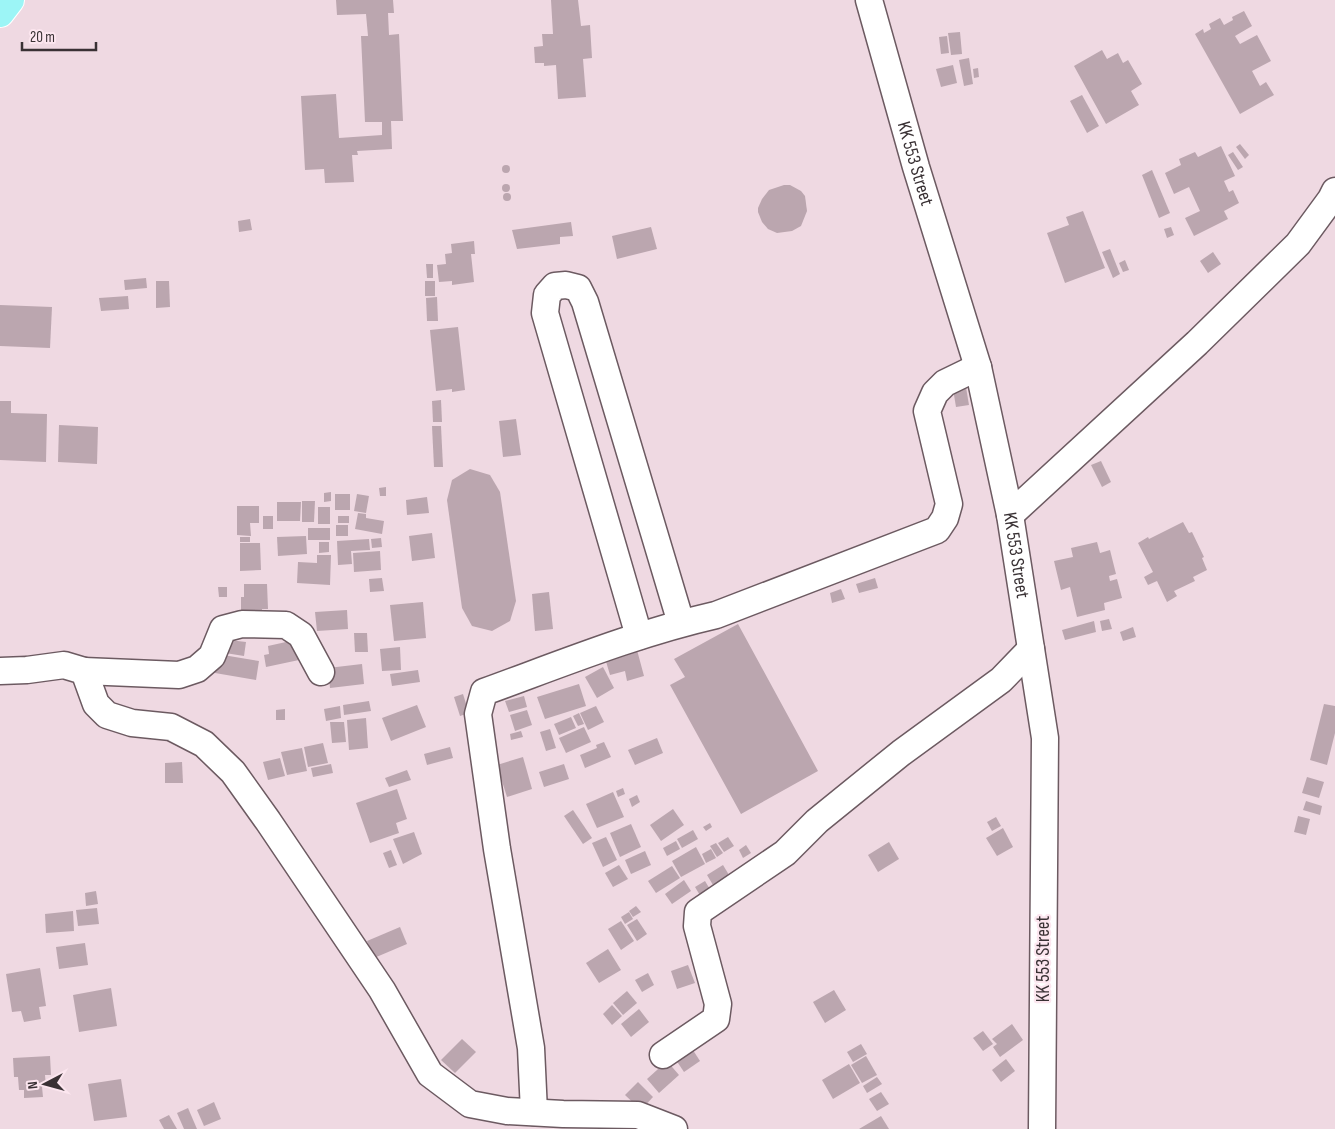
<svg xmlns="http://www.w3.org/2000/svg" width="1335" height="1129" font-family="'Sofia Sans Condensed',sans-serif">
<style>
.building{fill:#bba6af}
.lines{fill:none;stroke-linecap:round;stroke-linejoin:round}
.minor-casing{stroke:#6c5a61;stroke-width:29}
.major-casing{stroke:#fff;stroke-width:30}
.minor{stroke:#fff;stroke-width:26}
.major{stroke:#9cf5f6;stroke-width:28}
.labels{text-anchor:middle;dominant-baseline:central;stroke-width:4.5;stroke-linejoin:round;paint-order:stroke}
.street-label{font-size:19px;fill:#393134;stroke:#fce6ef}
</style>
<rect width="100%" height="100%" fill="#efd9e2"/>
<!-- building -->
<g class="building">
<polygon points="336,0 393,0 394,13 388,13 389,35 399,34 403,121 391,121 392,149 357,151 358,155 352,155 354,182 325,183 324,169 305,170 301,96 336,94 339,138 382,135 382,122 365,122 361,36 368,36 366,14 337,15"/>
<polygon points="551,0 578,0 581,26 590,25 592,58 583,59 586,97 558,99 556,65 544,66 544,63 535,63 534,47 543,46 542,34 553,34"/>
<polygon points="1244,11 1252,26 1235,36 1240,44 1257,35 1271,61 1252,71 1260,86 1266,82 1274,95 1240,114 1195,34 1203,29 1204,33 1211,29 1209,24 1220,18 1224,25 1233,20 1232,17"/>
<polygon points="960,32 962,54 951,55 948,33"/>
<polygon points="947,36 949,53 941,54 939,37"/>
<polygon points="1102,50 1107,59 1118,53 1123,63 1128,60 1142,84 1131,91 1139,105 1106,124 1074,66"/>
<polygon points="969,58 973,84 964,86 959,60"/>
<polygon points="953,65 957,83 941,87 936,69"/>
<polygon points="978,68 979,77 974,78 973,69"/>
<polygon points="1082,95 1099,126 1087,133 1070,101"/>
<polygon points="1240,144 1249,155 1245,159 1236,147"/>
<polygon points="1221,146 1235,176 1224,181 1229,192 1233,190 1239,203 1224,211 1228,219 1194,236 1185,218 1200,211 1189,187 1174,194 1165,173 1181,165 1179,159 1195,152 1198,157"/>
<polygon points="1233,152 1243,167 1238,170 1228,155"/>
<circle cx="506" cy="169" r="4"/>
<polygon points="1152,170 1170,213 1159,218 1142,175"/>
<circle cx="506" cy="188" r="4"/>
<polygon points="784,185 790,185 801,191 805,196 807,211 801,226 792,231 777,233 768,229 762,222 758,212 758,208 762,199 769,190"/>
<circle cx="507" cy="197" r="4"/>
<polygon points="1083,211 1105,268 1065,283 1047,233 1069,225 1066,217"/>
<polygon points="250,219 252,230 239,232 238,221"/>
<polygon points="571,222 573,236 560,237 560,244 517,249 512,230"/>
<polygon points="651,227 657,249 617,259 612,236"/>
<polygon points="1171,227 1174,235 1167,238 1164,229"/>
<polygon points="474,241 475,254 471,254 474,282 452,285 452,281 439,282 437,265 446,264 445,254 452,253 451,244"/>
<polygon points="1110,249 1120,274 1113,278 1102,252"/>
<polygon points="1213,252 1221,264 1208,273 1200,261"/>
<polygon points="1125,260 1129,270 1123,272 1119,263"/>
<polygon points="426,264 433,264 433,278 427,278"/>
<polygon points="146,278 147,288 125,290 124,280"/>
<polygon points="156,281 169,281 170,307 156,308"/>
<rect x="425" y="281" width="10" height="15"/>
<polygon points="128,296 129,309 101,311 99,298"/>
<polygon points="437,297 438,321 427,321 426,298"/>
<polygon points="0,305 52,307 50,348 0,346"/>
<polygon points="458,327 465,390 452,392 452,389 436,391 430,330"/>
<polygon points="965,381 969,405 956,407 952,383"/>
<polygon points="441,400 442,422 433,422 432,401"/>
<polygon points="0,401 11,401 11,413 47,414 46,462 0,460"/>
<polygon points="516,419 521,455 503,457 499,421"/>
<polygon points="59,425 98,427 97,464 58,462"/>
<polygon points="432,426 441,426 443,467 434,467"/>
<polygon points="1101,461 1111,482 1102,487 1091,465"/>
<polygon points="470,469 490,475 500,492 516,601 510,621 492,631 472,626 462,608 447,500 452,480"/>
<polygon points="386,487 386,496 380,496 379,488"/>
<polygon points="331,492 331,501 324,502 324,493"/>
<rect x="335" y="494" width="15" height="16"/>
<polygon points="357,494 369,496 366,513 354,511"/>
<polygon points="427,497 429,513 407,515 406,500"/>
<polygon points="302,501 315,501 314,522 302,522"/>
<polygon points="277,502 301,502 300,521 277,521"/>
<polygon points="237,506 259,506 259,523 250,523 251,536 237,535"/>
<rect x="318" y="507" width="12" height="17"/>
<polygon points="358,513 366,514 366,518 384,521 382,534 355,529"/>
<rect x="263" y="516" width="10" height="13"/>
<rect x="338" y="516" width="11" height="7"/>
<polygon points="1183,522 1189,533 1192,532 1204,557 1202,558 1207,570 1193,577 1195,581 1174,591 1177,596 1167,602 1157,581 1148,585 1144,577 1153,572 1138,543 1148,537 1149,539"/>
<rect x="336" y="525" width="12" height="11"/>
<rect x="308" y="528" width="22" height="12"/>
<polygon points="432,533 435,558 412,561 409,536"/>
<polygon points="306,536 307,554 278,556 277,537"/>
<rect x="240" y="537" width="10" height="5"/>
<polygon points="381,538 382,547 372,548 371,539"/>
<polygon points="369,539 370,550 351,551 352,564 338,565 337,541"/>
<polygon points="319,542 329,542 329,552 319,553"/>
<polygon points="1097,542 1100,553 1110,550 1116,574 1109,576 1110,581 1117,579 1122,598 1104,603 1105,610 1077,617 1070,587 1061,590 1054,561 1073,557 1071,548"/>
<polygon points="240,543 260,543 261,570 240,571"/>
<polygon points="380,551 381,570 354,572 353,553"/>
<polygon points="317,555 331,555 330,585 297,583 298,562 317,563"/>
<polygon points="382,578 384,591 370,592 369,579"/>
<polygon points="875,578 878,588 859,593 856,584"/>
<polygon points="244,584 267,584 268,609 262,609 262,617 241,618 241,597 244,597"/>
<polygon points="218,587 227,587 227,597 219,597"/>
<polygon points="841,589 845,599 832,603 830,593"/>
<polygon points="549,592 553,629 535,631 532,594"/>
<polygon points="423,602 426,638 394,641 390,605"/>
<polygon points="347,610 348,629 317,631 315,612"/>
<polygon points="1109,619 1112,629 1102,631 1100,621"/>
<polygon points="1094,621 1096,632 1065,640 1062,630"/>
<polygon points="738,624 818,771 741,814 670,685 685,677 674,659"/>
<polygon points="1133,627 1136,637 1123,641 1120,632"/>
<polygon points="354,633 367,633 368,652 355,652"/>
<polygon points="221,639 246,642 244,656 219,652"/>
<polygon points="295,640 299,660 266,667 264,655 269,654 268,646"/>
<polygon points="400,647 401,670 382,671 380,649"/>
<polygon points="637,650 644,676 627,681 625,671 610,675 605,658"/>
<polygon points="217,654 259,661 256,680 215,673"/>
<polygon points="362,664 364,684 330,688 328,668"/>
<polygon points="603,667 614,688 597,698 585,677"/>
<polygon points="418,670 420,682 392,686 390,674"/>
<polygon points="579,684 586,706 545,719 537,697"/>
<polygon points="463,694 469,713 460,716 454,697"/>
<polygon points="524,696 527,707 509,712 505,701"/>
<polygon points="369,701 371,711 344,715 343,705"/>
<polygon points="1324,704 1335,706 1335,733 1327,765 1310,760"/>
<polygon points="417,705 426,727 391,741 382,718"/>
<polygon points="340,706 341,718 326,721 324,709"/>
<polygon points="596,706 604,722 588,730 580,713"/>
<polygon points="285,709 285,720 276,720 276,710"/>
<polygon points="527,710 532,725 515,731 510,715"/>
<polygon points="579,713 584,724 578,726 573,716"/>
<polygon points="571,717 576,728 559,735 554,724"/>
<polygon points="366,718 368,748 349,750 347,720"/>
<polygon points="330,722 344,722 346,742 332,743"/>
<polygon points="584,727 591,742 566,753 559,738"/>
<polygon points="550,729 556,748 546,751 540,732"/>
<polygon points="521,731 523,737 511,740 510,734"/>
<polygon points="657,738 663,753 635,765 628,750"/>
<polygon points="604,742 611,757 585,768 580,755 597,748 596,745"/>
<polygon points="323,743 328,763 308,767 304,747"/>
<polygon points="450,747 453,758 427,765 424,754"/>
<polygon points="302,748 307,771 287,775 281,752"/>
<polygon points="523,757 532,789 507,797 497,765"/>
<polygon points="280,758 285,776 268,780 263,762"/>
<polygon points="182,762 183,783 165,783 165,763"/>
<polygon points="331,764 333,773 313,777 311,768"/>
<polygon points="564,764 569,779 544,787 539,772"/>
<polygon points="407,770 411,780 389,787 385,778"/>
<polygon points="1307,777 1324,782 1319,798 1302,793"/>
<polygon points="623,788 625,794 618,797 616,791"/>
<polygon points="397,789 407,819 396,823 399,833 370,843 356,803"/>
<polygon points="613,792 624,817 597,828 586,804"/>
<polygon points="637,795 640,802 632,807 629,799"/>
<polygon points="1306,801 1322,806 1320,815 1303,810"/>
<polygon points="673,809 684,825 661,841 650,825"/>
<polygon points="573,810 592,838 583,844 564,816"/>
<polygon points="1298,816 1310,819 1306,835 1294,832"/>
<polygon points="996,817 1001,826 992,831 987,822"/>
<polygon points="710,823 712,827 706,831 703,827"/>
<polygon points="631,824 641,847 620,857 610,833"/>
<polygon points="1003,828 1013,847 997,856 986,838"/>
<polygon points="693,830 698,839 682,848 677,839"/>
<polygon points="414,832 422,854 403,864 393,839"/>
<polygon points="606,837 617,860 603,867 592,843"/>
<polygon points="728,837 734,846 724,852 718,843"/>
<polygon points="676,841 680,849 667,856 663,848"/>
<polygon points="889,842 899,859 878,872 868,855"/>
<polygon points="716,843 723,853 717,857 710,846"/>
<polygon points="746,845 751,853 743,858 739,850"/>
<polygon points="696,847 705,864 681,877 672,861"/>
<polygon points="711,849 716,858 706,863 702,854"/>
<polygon points="391,850 397,865 389,868 383,853"/>
<polygon points="645,851 651,865 631,874 625,860"/>
<polygon points="619,865 628,879 613,887 605,873"/>
<polygon points="723,865 729,875 713,885 707,875"/>
<polygon points="672,866 680,878 656,893 648,881"/>
<polygon points="684,880 691,891 672,904 665,894"/>
<polygon points="705,881 711,891 701,897 695,887"/>
<polygon points="96,891 98,904 86,906 85,893"/>
<polygon points="636,906 641,912 633,917 629,911"/>
<polygon points="97,908 99,924 78,926 76,910"/>
<polygon points="73,911 74,931 46,933 45,914"/>
<polygon points="629,912 633,919 625,924 621,917"/>
<polygon points="637,919 647,934 637,941 627,925"/>
<polygon points="621,921 634,941 621,950 608,929"/>
<polygon points="400,927 407,944 374,958 367,941"/>
<polygon points="85,943 88,965 59,969 56,947"/>
<polygon points="608,949 621,970 599,983 586,963"/>
<polygon points="688,965 695,983 677,989 671,971"/>
<polygon points="40,968 46,1006 39,1007 41,1019 24,1022 21,1011 12,1012 6,974"/>
<polygon points="648,973 654,985 642,992 635,980"/>
<polygon points="111,988 117,1026 79,1032 73,995"/>
<polygon points="834,990 846,1010 825,1023 813,1002"/>
<polygon points="627,991 637,1003 623,1015 613,1003"/>
<polygon points="612,1005 622,1016 612,1025 603,1014"/>
<polygon points="639,1009 649,1022 631,1037 621,1024"/>
<polygon points="1012,1024 1023,1040 1000,1057 993,1047 997,1044 992,1039"/>
<polygon points="983,1031 993,1044 983,1051 973,1038"/>
<polygon points="462,1039 476,1052 455,1073 441,1060"/>
<polygon points="689,1044 700,1061 684,1072 672,1054"/>
<polygon points="861,1044 867,1054 853,1062 847,1052"/>
<polygon points="50,1056 51,1075 45,1075 46,1087 42,1087 43,1097 24,1098 24,1090 19,1090 18,1077 14,1077 13,1058"/>
<polygon points="866,1056 877,1075 862,1083 851,1065"/>
<polygon points="1006,1059 1015,1071 1001,1082 992,1070"/>
<polygon points="667,1061 679,1075 659,1093 647,1079"/>
<polygon points="849,1064 860,1083 833,1099 822,1080"/>
<polygon points="877,1077 882,1084 867,1093 863,1086"/>
<polygon points="121,1079 127,1117 94,1121 88,1084"/>
<polygon points="638,1082 653,1097 641,1110 625,1095"/>
<polygon points="881,1092 889,1104 877,1111 869,1099"/>
<polygon points="214,1102 221,1119 204,1126 197,1110"/>
<polygon points="188,1108 197,1129 184,1129 177,1113"/>
<polygon points="169,1115 177,1129 164,1129 159,1120"/>
<polygon points="881,1116 889,1129 859,1129"/>
</g>
<g class="lines">
<!-- minor casing -->
<g class="minor-casing">
<g id="minor">
<path id="s1" d="M869 0 916 167 978 367 1010 515 1045 738 1042 1129"/>
<polyline points="1010,515 1197,343 1298,244 1331,199 1335,191"/>
<polyline points="639,636 545,313 547,295 555,286 566,285 578,288 585,302 681,623"/>
<polyline points="0,671 27,670 64,665 84,671 96,704 107,715 132,723 171,727 204,744 233,772 268,821 382,990 430,1074 470,1104 507,1111 563,1114 638,1115 674,1129"/>
<polyline points="84,671 179,675 197,669 212,656 223,629 242,624 286,625 301,635 321,672"/>
<polyline points="663,1055 716,1019 718,1004 697,926 698,912 785,853 817,821 901,753 1001,680 1031,649"/>
<path d="M534 1112 531 1048 497 849 478 714 484 692C561 664 637 633 716 615L937 530 945 518 949 504 927 411 935 393 945 383 978 367"/>
</g>
</g>
<!-- major casing -->
<g class="major-casing">
<polyline id="major" points="0,13 10,0"/>
</g>
<!-- minor -->
<use href="#minor" class="minor"/>
<!-- major -->
<use href="#major" class="major"/>
</g>
<g class="labels">
<!-- street labels -->
<g class="street-label">
<text stroke="none"><textPath href="#s1" startOffset="170">KK 553 Street</textPath></text>
<text stroke="none"><textPath href="#s1" startOffset="575">KK 553 Street</textPath></text>
<text transform="translate(1043 959) rotate(-90)">KK 553 Street</text>
</g>
</g>
<!-- north arrow -->
<g transform="translate(45 1084) rotate(264)" stroke="#fce6ef" stroke-width="4" paint-order="stroke">
<path d="M0-4L9 19L0 12L-9 19Z" fill="#393134"/>
<text y="-8" font-size="14" font-weight="bold" text-anchor="middle" fill="#393134">N</text>
</g>
<!-- scale -->
<path d="M22 42v8h74v-8" fill="none" stroke="#393134" stroke-width="2.5"/>
<text x="30" y="42" font-size="15" fill="#393134" stroke="#fce6ef" stroke-width="4" paint-order="stroke">20 m</text>
</svg>
